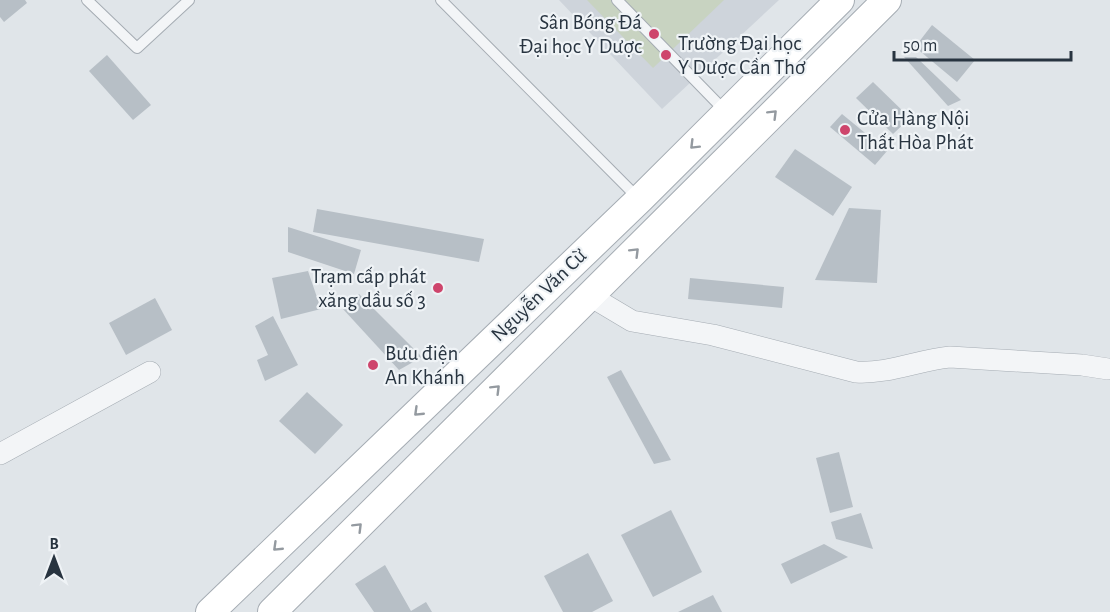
<svg xmlns="http://www.w3.org/2000/svg" width="1110" height="612" font-family="'Alegreya Sans',sans-serif">
<style>
.built{fill:#ced4db}
.green{fill:#c8d3c1}
.building{fill:#b7bfc6}
.lines{fill:none;stroke-linecap:round;stroke-linejoin:round}
.service-casing{stroke:#a5acb3;stroke-width:12}
.minor-casing{stroke:#a5acb3;stroke-width:22}
.secondary-casing{stroke:#a5acb3;stroke-width:30}
.service{stroke:#f3f5f7;stroke-width:10}
.minor{stroke:#f3f5f7;stroke-width:21}
.secondary{stroke:#fff;stroke-width:28}
.oneway{stroke:#949aa0}
.poi-dot{fill:#ce456c;stroke:#eff3f6;stroke-width:2}
.labels{text-anchor:middle;dominant-baseline:central;stroke-width:4.5;stroke-linejoin:round;paint-order:stroke}
.poi-label{font-size:21px;fill:#283440;stroke:#eff3f6;text-anchor:start}
.street-label{font-size:21px;fill:#283440;stroke:#eff3f6}
</style>
<rect width="100%" height="100%" fill="#e0e5e9"/>
<!-- built -->
<polygon class="built" points="559,0 779,0 662,109"/>
<!-- green -->
<polygon class="green" points="587,0 724,0 653,68"/>
<!-- building -->
<g class="building">
<polygon points="0,0 25,0 27,3 4,22 0,17"/>
<polygon points="932,25 975,60 957,82 915,47"/>
<polygon points="107,55 151,105 133,120 89,71"/>
<polygon points="904,57 916,57 961,100 948,106"/>
<polygon points="873,82 910,118 893,134 856,98"/>
<polygon points="842,114 887,151 875,165 830,127"/>
<polygon points="795,149 852,187 833,216 775,177"/>
<polygon points="849,208 881,210 877,283 815,280"/>
<polygon points="317,209 484,239 479,262 313,232"/>
<polygon points="288,227 361,250 354,274 288,252"/>
<polygon points="308,271 321,309 281,319 272,278"/>
<polygon points="690,278 784,287 782,308 688,299"/>
<polygon points="359,294 422,357 399,370 343,309"/>
<polygon points="155,298 172,330 126,355 109,323"/>
<polygon points="273,316 298,365 265,381 257,360 268,355 255,326"/>
<polygon points="621,370 671,460 654,464 607,377"/>
<polygon points="307,392 343,425 315,454 279,421"/>
<polygon points="839,452 853,507 830,513 816,458"/>
<polygon points="671,510 702,572 653,597 621,535"/>
<polygon points="861,513 873,549 836,539 831,522"/>
<polygon points="824,544 848,557 791,584 781,564"/>
<polygon points="588,553 613,601 592,612 563,612 544,576"/>
<polygon points="385,565 411,611 426,602 432,612 374,612 355,584"/>
<polygon points="713,595 722,612 678,612"/>
</g>
<g class="lines">
<!-- service casing -->
<g class="service-casing">
<g id="service">
<polyline points="87,0 137,48 189,0"/>
<polyline points="441,0 639,199"/>
<polyline points="617,0 726,112"/>
</g>
</g>
<!-- minor casing -->
<g class="minor-casing">
<g id="minor">
<path d="M590 296 632 321 713 335 856 372C888 374 919 360 950 357L1082 365 1108 369"/>
<polyline points="0,454 150,372"/>
</g>
</g>
<!-- secondary casing -->
<g class="secondary-casing">
<g id="secondary">
<polyline points="210,612 640,199 840,0"/>
<polyline points="272,612 887,0"/>
</g>
</g>
<!-- service -->
<use href="#service" class="service"/>
<!-- minor -->
<use href="#minor" class="minor"/>
<!-- secondary -->
<use href="#secondary" class="secondary"/>
</g>
<!-- one-way arrows -->
<defs><path id="oneway-chevron" d="M-2-3.5L2.5 0L-2 3.5" fill="none" stroke-width="1.6" stroke-linecap="round" stroke-linejoin="round" transform="scale(1.5)"/></defs>
<g class="oneway">
<use href="#oneway-chevron" transform="translate(773 114) rotate(-45)"/>
<use href="#oneway-chevron" transform="translate(694 145) rotate(135)"/>
<use href="#oneway-chevron" transform="translate(635 252) rotate(-45)"/>
<use href="#oneway-chevron" transform="translate(496 389) rotate(-45)"/>
<use href="#oneway-chevron" transform="translate(418 412) rotate(136)"/>
<use href="#oneway-chevron" transform="translate(358 527) rotate(-45)"/>
<use href="#oneway-chevron" transform="translate(277 547) rotate(136)"/>
</g>
<!-- markers -->
<g class="poi-dot">
<circle cx="654" cy="34" r="6"/>
<circle cx="666" cy="55" r="6"/>
<circle cx="845" cy="130" r="6"/>
<circle cx="438" cy="288" r="6"/>
<circle cx="373" cy="365" r="6"/>
</g>
<g class="labels">
<!-- poi labels -->
<g class="poi-label">
<text x="642" y="22" text-anchor="end">Sân Bóng Đá<tspan x="642" dy="24">Đại học Y Dược</tspan></text>
<text x="678" y="43">Trường Đại học<tspan x="678" dy="24">Y Dược Cần Thơ</tspan></text>
<text x="857" y="118">Cửa Hàng Nội<tspan x="857" dy="24">Thất Hòa Phát</tspan></text>
<text x="426" y="276" text-anchor="end">Trạm cấp phát<tspan x="426" dy="24">xăng dầu số 3</tspan></text>
<text x="385" y="353">Bưu điện<tspan x="385" dy="24">An Khánh</tspan></text>
</g>
<!-- street labels -->
<g class="street-label">
<text transform="translate(539 295) rotate(-44)">Nguyễn Văn Cừ</text>
</g>
</g>
<!-- north arrow -->
<g transform="translate(54 558)" stroke="#eff3f6" stroke-width="4.5" paint-order="stroke">
<path d="M0-4.5L10 22L0 15L-10 22Z" fill="#283440"/>
<text y="-9" font-size="16" font-weight="bold" text-anchor="middle" fill="#283440">B</text>
</g>
<!-- scale -->
<path d="M894 51v9h177v-9" fill="none" stroke="#283440" stroke-width="3"/>
<text x="903" y="51" font-size="18" fill="#283440" stroke="#eff3f6" stroke-width="4.5" paint-order="stroke">50 m</text>
</svg>
